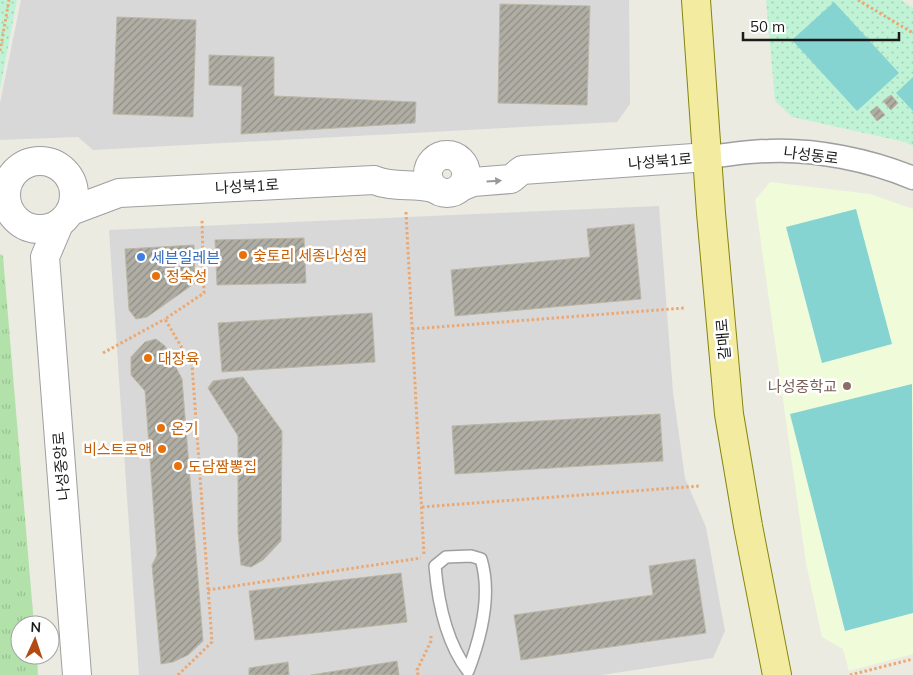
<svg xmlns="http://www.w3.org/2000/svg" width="913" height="675" font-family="Mulish,'Noto Sans KR',sans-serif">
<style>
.residential{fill:#d9d8d8}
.education{fill:#f0fbda}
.grass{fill:url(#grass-tufts)}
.park{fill:url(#park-dots)}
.pitch{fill:#85d4d1}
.building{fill:url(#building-hatch);stroke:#bcb7a5}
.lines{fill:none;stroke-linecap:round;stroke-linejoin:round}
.service-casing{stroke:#9f9f9f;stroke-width:14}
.minor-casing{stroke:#9f9f9f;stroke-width:25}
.tertiary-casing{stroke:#9f9f9f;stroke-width:30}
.primary-casing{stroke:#83850d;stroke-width:30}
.path{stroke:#eca871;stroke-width:3;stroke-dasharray:2.5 2.5;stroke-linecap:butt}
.service{stroke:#fff;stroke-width:11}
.minor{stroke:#fff;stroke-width:22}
.tertiary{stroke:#fff;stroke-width:28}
.primary{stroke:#f3eb9f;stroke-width:28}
.oneway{fill:#989898}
.food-dot{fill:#e8710a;stroke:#fff;stroke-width:2}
.shop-dot{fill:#3f7fe0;stroke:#fff;stroke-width:2}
.education-dot{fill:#8d6e63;stroke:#fff;stroke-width:2}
.labels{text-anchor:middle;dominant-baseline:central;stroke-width:5;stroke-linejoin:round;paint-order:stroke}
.street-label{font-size:15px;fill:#1b1b1b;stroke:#fff}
.food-label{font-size:15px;fill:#c56008;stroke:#fff;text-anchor:start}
.shop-label{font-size:15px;fill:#366cbe;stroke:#fff;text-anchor:start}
.education-label{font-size:15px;fill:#785e54;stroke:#fff;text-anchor:end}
</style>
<defs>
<pattern id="grass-tufts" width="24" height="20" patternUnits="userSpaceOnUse" patternTransform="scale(1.25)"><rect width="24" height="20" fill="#b2e2aa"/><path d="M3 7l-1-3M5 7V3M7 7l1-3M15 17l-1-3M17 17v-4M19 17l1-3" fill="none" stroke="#98c192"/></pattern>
<pattern id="park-dots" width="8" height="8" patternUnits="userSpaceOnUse" patternTransform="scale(1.25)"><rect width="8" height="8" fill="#c0f3d6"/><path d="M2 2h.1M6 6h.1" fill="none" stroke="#a4d0b7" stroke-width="1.8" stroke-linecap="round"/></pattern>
<pattern id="building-hatch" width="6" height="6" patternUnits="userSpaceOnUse" patternTransform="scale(1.25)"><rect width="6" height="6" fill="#b0aea4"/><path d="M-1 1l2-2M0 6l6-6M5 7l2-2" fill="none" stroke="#8e8d85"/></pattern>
</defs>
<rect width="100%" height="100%" fill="#ebebe1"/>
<!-- residential -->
<g class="residential">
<polygon points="21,0 629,0 630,104 617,122 93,150 78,137 0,140 0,103"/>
<polygon points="659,206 673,392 685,478 706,527 725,631 713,658 602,675 139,675 109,230"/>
</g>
<!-- education -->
<polygon class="education" points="770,182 870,194 913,209 913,654 849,671 843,649 822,637 806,563 755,200"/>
<!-- grass -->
<polygon class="grass" points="0,254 3,256 34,625 20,625 20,655 37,655 38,675 0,675"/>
<!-- park -->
<g class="park">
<polygon points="0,0 17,0 0,89"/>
<polygon points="766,0 901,0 913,8 913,146 905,142 792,117 775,101"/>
</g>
<!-- pitch -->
<g class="pitch">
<polygon points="834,2 899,73 857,111 792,40"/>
<polygon points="913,77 913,111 896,93"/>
<polygon points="856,209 892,344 822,363 786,227"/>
<polygon points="912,384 913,613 845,631 790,414"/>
</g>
<!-- building -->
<g class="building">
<polygon points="500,4 590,6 587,105 498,103"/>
<polygon points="117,17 196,20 193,117 113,114"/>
<polygon points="209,55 274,57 274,96 416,102 415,123 241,134 242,86 209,85"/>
<polygon points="891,95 898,103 891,110 883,101"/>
<polygon points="877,106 885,115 877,121 870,112"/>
<polygon points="634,224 641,299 455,316 451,270 590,257 587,229"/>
<polygon points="304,238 306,283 217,285 215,240"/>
<polygon points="194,245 195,283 147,317 136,319 129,310 125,249"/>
<polygon points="372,313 375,362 222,372 218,323"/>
<polygon points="156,339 165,346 182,379 203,641 188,655 173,662 161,664 152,565 157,555 145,391 131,375 131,357 145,342"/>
<polygon points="243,377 282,431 281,541 263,560 251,567 241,565 238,532 238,436 208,388 213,381"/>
<polygon points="660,414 663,461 455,474 452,426"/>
<polygon points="695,559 706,633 521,660 514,615 653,595 649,566"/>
<polygon points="401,573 407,622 255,640 249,591"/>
<polygon points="397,661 399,675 311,675"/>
<polygon points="288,662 289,675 249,675 249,668"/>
</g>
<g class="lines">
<!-- service casing -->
<g class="service-casing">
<path id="service" d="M471 556 481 559C492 595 481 637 468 671 446 642 438 603 435 566L446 557Z"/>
</g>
<!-- minor casing -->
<g class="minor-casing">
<path id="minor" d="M708 157C728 155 749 151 769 151 815 149 870 160 913 178"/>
</g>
<!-- tertiary casing -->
<g class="tertiary-casing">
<g id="tertiary">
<circle cx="447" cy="174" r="19"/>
<circle cx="40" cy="195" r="34"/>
<polyline points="463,186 473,182 511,179 522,170 708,157"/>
<path d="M71 211 119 193 374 180C392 188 413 183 433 188"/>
<polyline points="59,224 45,257 77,675"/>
</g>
</g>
<!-- primary casing -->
<g class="primary-casing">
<polyline id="primary" points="696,0 711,213 729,414 748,526 777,675"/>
</g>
<!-- path -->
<g class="path">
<polyline points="858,0 913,33"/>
<polyline points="0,51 9,0"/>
<polyline points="406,212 424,555"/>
<polyline points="412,329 684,308"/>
<polyline points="103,353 165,319"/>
<polyline points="422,507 700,486"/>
<polyline points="208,590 421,558"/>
<polyline points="178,675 212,642 192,365 165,319 204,293 202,220"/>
<polyline points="418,675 417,670 431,641 431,636"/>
<polyline points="850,675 913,659"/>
</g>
<!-- service -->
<use href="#service" class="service"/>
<!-- minor -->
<use href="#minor" class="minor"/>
<!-- tertiary -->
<use href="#tertiary" class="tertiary"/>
<!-- primary -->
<use href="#primary" class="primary"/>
</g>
<!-- one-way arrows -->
<defs><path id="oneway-solid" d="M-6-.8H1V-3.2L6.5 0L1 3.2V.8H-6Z" transform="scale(1.25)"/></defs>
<use class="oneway" href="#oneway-solid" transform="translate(494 181) rotate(-4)"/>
<!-- markers -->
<g class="food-dot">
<circle cx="243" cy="255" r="5"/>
<circle cx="156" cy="276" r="5"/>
<circle cx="148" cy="358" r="5"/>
<circle cx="161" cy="428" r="5"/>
<circle cx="162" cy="449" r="5"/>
<circle cx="178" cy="466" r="5"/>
</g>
<circle class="shop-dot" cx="141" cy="257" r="5"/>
<circle class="education-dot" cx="847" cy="386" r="5"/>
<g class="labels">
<!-- street labels -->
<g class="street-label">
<text transform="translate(811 155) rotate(7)">나성동로</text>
<text transform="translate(660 161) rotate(-5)">나성북1로</text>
<text transform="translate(247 186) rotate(-3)">나성북1로</text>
<text transform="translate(723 339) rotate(-95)">갈매로</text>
<text transform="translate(61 466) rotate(-95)">나성중앙로</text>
</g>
<!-- food labels -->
<g class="food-label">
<text x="253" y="255">숯토리 세종나성점</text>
<text x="166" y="276">정숙성</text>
<text x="158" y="358">대장육</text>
<text x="171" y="428">온기</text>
<text x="152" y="449" text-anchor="end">비스트로앤</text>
<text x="188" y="466">도담짬뽕집</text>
</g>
<!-- shop labels -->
<g class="shop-label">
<text x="151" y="257">세븐일레븐</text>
</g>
<!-- education labels -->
<g class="education-label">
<text x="837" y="386">나성중학교</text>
</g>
</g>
<!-- north arrow -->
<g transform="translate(35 640) rotate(3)"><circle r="24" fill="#ffffff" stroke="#a4a4a4"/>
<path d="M0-4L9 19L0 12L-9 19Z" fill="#b44911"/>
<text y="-8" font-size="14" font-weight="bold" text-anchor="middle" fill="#1b1b1b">N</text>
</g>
<!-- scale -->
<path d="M743 32v8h156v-8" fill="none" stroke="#1b1b1b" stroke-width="2.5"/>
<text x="750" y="32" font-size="15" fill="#1b1b1b" stroke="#ffffff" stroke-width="4" paint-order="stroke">50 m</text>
</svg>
